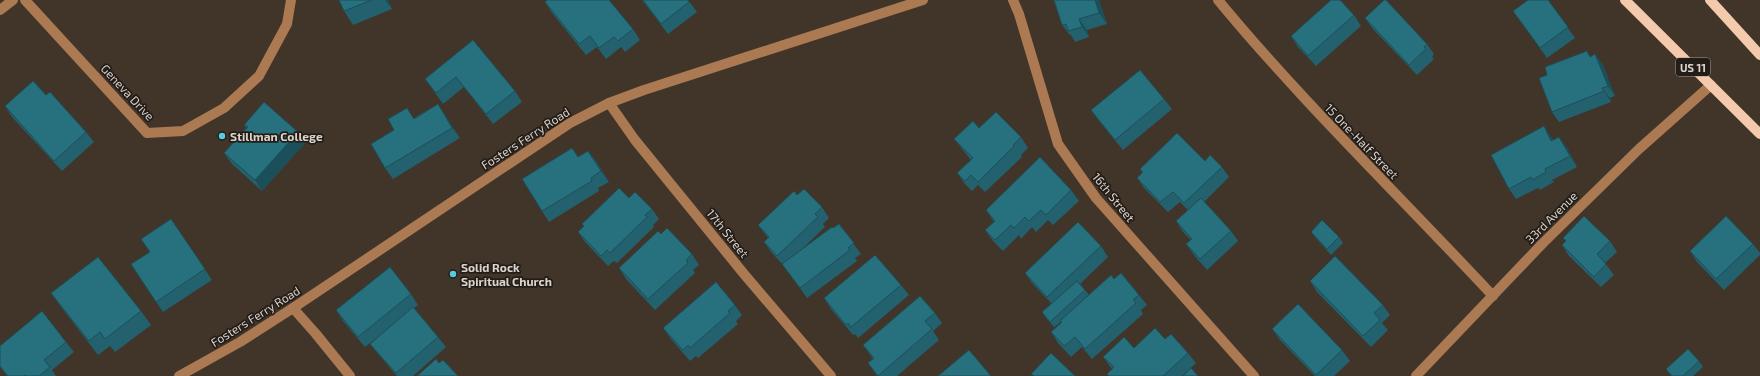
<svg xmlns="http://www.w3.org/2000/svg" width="1760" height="376" font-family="'Exo 2',sans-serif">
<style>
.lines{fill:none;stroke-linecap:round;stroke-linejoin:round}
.minor{stroke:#ab7952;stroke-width:10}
.major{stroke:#f3caab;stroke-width:10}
.wall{fill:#22616d}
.shaded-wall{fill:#1b4f59}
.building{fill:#27717f;stroke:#1b4f59}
.poi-dot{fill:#55cae0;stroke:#231d18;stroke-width:1.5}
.labels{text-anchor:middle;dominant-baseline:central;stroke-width:3.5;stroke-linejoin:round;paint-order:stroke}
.shield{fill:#231d18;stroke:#a49c96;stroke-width:1}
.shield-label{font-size:11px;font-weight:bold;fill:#dbd2cc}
.street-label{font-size:12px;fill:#dbd2cc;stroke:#231d18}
.poi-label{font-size:12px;font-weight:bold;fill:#dbd2cc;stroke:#231d18;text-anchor:start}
</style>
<rect width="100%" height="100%" fill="#413429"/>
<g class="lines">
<!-- minor -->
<g class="minor">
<polyline points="25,0 147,133 183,131 224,108 259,76 287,24 291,0"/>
<polyline points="1013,0 1019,14 1058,144 1096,198 1254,376"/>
<path d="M1218 0C1304 104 1401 197 1493 296"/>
<polyline points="0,10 13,0"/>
<polyline points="609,103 635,140 744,274 831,376"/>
<polyline points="293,308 316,334 350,376"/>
<polyline points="179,376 240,342 293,308 570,123 609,103 644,90 923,0"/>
<polyline points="1416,376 1543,243 1639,149 1711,85"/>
</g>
<!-- major -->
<g class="major">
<polyline points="1625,0 1760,134"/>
<polyline points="1710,0 1760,55"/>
</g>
</g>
<!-- wall -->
<g class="wall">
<polygon points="339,0 388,0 392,9 353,25 344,11"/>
<polygon points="642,0 688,0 697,12 668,34"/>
<polygon points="1054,0 1099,0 1107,24 1087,30 1089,37 1075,42 1071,35 1070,35 1062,25"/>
<polygon points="1548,0 1575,38 1547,58 1513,11"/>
<polygon points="545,2 633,29 640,40 625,52 621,47 606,59 597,47 586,55 552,13"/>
<polygon points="1354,15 1361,26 1316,66 1298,47 1291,36"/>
<polygon points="1365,18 1427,44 1434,54 1432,57 1434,59 1417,75 1372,28"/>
<polygon points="473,40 515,91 522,102 493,124 464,87 443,104 425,79"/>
<polygon points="1595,54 1603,65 1615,96 1610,98 1611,102 1559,122 1552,112 1591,56"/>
<polygon points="46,95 86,132 94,142 62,171 12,117 5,106"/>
<polygon points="1164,99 1172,109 1123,150 1099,121 1091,110"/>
<polygon points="438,104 445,115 460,138 393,179 385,168 414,118"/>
<polygon points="244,125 305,143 262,191 232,164 224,153 246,128"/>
<polygon points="979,128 1021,137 1028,148 1021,155 1022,157 985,192 978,185 972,191 965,184 957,173 971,160 962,149 954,139"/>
<polygon points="1551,137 1553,140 1567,148 1577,167 1552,180 1554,182 1540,190 1538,188 1516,199 1509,189"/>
<polygon points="588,151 596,161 609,182 598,188 599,191 549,222 542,211 579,157"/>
<polygon points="1205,161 1222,167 1229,177 1204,202 1231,231 1238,241 1207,270 1194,255 1186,244 1191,240 1183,232 1176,221 1188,210 1180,202 1168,212 1144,188 1137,178 1142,173 1140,169"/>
<polygon points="1071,190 1079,201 1053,225 1048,220 1036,232 1032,227 1021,239 1019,235 1003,251 993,241 985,230 994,222 986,210"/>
<polygon points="797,195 822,207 829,218 823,224 825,227 803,248 839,224 861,254 855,258 857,261 807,298 784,266 771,252 764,242 768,238 758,225"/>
<polygon points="629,198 652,209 659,219 653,225 654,227 617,263 614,261 608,266 585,242 578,232"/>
<polygon points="171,219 212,280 163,312 131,264 150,252"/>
<polygon points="1311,232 1339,237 1343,243 1331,255 1315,237"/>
<polygon points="661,234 692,254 699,265 693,270 695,273 655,310 626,279 619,268"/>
<polygon points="1563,238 1610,241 1617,252 1605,263 1614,275 1601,287 1569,256 1562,245 1566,241"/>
<polygon points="1753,244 1760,253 1760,255 1724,290 1697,262 1690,251"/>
<polygon points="1101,246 1108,257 1080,284 1089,295 1114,279 1139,295 1147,305 1141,310 1143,314 1092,359 1082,347 1071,357 1058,343 1051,332 1062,323 1061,322 1054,327 1046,318 1042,312 1052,304 1032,283 1025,273"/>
<polygon points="1310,281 1383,305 1390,315 1382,323 1388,330 1371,347 1317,292"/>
<polygon points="901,285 909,295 858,338 855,334 853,335 831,309 824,298"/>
<polygon points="51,293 141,311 151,325 115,352 110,346 98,355 61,307"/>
<polygon points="411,294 418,305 414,308 438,337 446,347 413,376 397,376 378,354 370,344 376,338 365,347 343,321 336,310"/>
<polygon points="735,305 742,315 736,321 738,324 698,358 696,356 690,361 671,339 663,328"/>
<polygon points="935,313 942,323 933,331 939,340 897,376 877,376 868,363 873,359 863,345"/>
<polygon points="1272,329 1342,350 1350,361 1334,376 1315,376 1280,340"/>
<polygon points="1165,339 1188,353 1196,363 1182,376 1109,376 1107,374 1112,369 1103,357"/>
<polygon points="66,342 74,352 52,370 56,376 7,376 0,367 0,346"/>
<polygon points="1699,361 1703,367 1693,376 1671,376 1666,369"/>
</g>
<!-- shaded-wall -->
<g class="shaded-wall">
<polygon points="385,0 388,0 392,9"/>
<polygon points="1095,0 1099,0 1107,24 1099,13"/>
<polygon points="1079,19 1087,30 1089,37 1082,27"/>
<polygon points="1595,54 1603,65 1615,96 1608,86"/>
<polygon points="1602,88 1610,98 1611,102 1604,91"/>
<polygon points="438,104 445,115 460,138 452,128"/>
<polygon points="1544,126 1551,137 1559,152 1551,141"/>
<polygon points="298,132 305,143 262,191 255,180"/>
<polygon points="1559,137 1567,148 1577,167 1570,156"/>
<polygon points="588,151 596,161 609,182 601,171"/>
</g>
<!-- building -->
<g class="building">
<polygon points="339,0 372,0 344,11"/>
<polygon points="547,0 609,0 633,29 618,41 614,37 599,48 590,36 579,44 545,2"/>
<polygon points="643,0 688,0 689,2 661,24"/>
<polygon points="1054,0 1095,0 1099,13 1079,19 1082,27 1068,31 1066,24 1062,25"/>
<polygon points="1331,0 1340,0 1354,15 1308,56 1291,36"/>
<polygon points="1384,0 1386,0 1427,44 1424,47 1426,49 1409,65 1365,18"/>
<polygon points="1528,0 1548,0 1568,27 1540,48 1513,11"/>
<polygon points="473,40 515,91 486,114 456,77 436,93 425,79"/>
<polygon points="1587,51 1590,57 1595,54 1608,86 1602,88 1604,91 1552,112 1539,78 1547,75 1545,67"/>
<polygon points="1140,70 1164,99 1115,140 1091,110"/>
<polygon points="33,81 46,95 50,92 86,132 54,161 5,106"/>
<polygon points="264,102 298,132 255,180 224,153 248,127 244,125"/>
<polygon points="438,104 452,128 385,168 371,144 394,130 388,119 407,108 414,119"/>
<polygon points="996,112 1021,137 1013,145 1014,146 978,182 971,175 965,181 957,173 973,158 954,139 973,121 979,128"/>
<polygon points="1544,126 1551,141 1559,137 1570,156 1545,169 1546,172 1532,180 1531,177 1509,189 1491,155"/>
<polygon points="1177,133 1205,161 1210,155 1222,167 1184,203 1173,192 1160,202 1137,178 1143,172 1140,169"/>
<polygon points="572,148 578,157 588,151 601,171 591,178 592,181 542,211 522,179"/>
<polygon points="1040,157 1071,190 1046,215 1041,210 1029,221 1025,217 1014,228 1011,225 995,240 985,230 995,221 986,210"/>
<polygon points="619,188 629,198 635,192 652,209 645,215 647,217 610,253 607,250 601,256 578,232 584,226 582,224"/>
<polygon points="804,189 822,207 815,214 818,217 777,256 764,242 769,237 758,225 794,191 797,195"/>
<polygon points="1201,198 1231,231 1200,259 1186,244 1192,239 1176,221"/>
<polygon points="1584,216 1610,241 1597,254 1606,264 1594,277 1562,245 1566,241 1563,238"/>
<polygon points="1726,216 1753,244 1716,279 1690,251"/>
<polygon points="171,219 205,269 156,302 131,264 150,252 141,239"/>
<polygon points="1322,220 1339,237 1327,249 1311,232"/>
<polygon points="1078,222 1101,246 1047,297 1025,273"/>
<polygon points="839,224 854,243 848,248 850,250 800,288 782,264 832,227 833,228"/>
<polygon points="667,228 692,254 686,260 688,263 648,299 619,268 658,231 661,234"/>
<polygon points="875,255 901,285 851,327 848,323 846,325 824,298"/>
<polygon points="1335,256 1383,305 1374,313 1380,320 1363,336 1310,281"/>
<polygon points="98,257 141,311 105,339 100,332 89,341 51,293"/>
<polygon points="390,267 411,294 358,337 336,310"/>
<polygon points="1121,273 1139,295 1133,300 1136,303 1085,349 1075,337 1064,346 1051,332 1062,322 1060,321 1111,275 1114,279"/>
<polygon points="1077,281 1085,290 1050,322 1042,312"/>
<polygon points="716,282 735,305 728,311 730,313 690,348 688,345 683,350 663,328"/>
<polygon points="920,296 935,313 925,321 932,329 878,376 868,363 874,358 863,345"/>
<polygon points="1298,304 1342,350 1316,375 1272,329"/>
<polygon points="413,307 438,337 396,373 370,344"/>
<polygon points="42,311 66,342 44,360 50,367 39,376 26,376 25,375 24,376 8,376 0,366 0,346"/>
<polygon points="1155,328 1165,339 1171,334 1188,353 1163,376 1109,376 1107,374 1114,367 1103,357 1124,337 1134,348"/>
<polygon points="1688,349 1699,361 1683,376 1672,376 1666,369"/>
<polygon points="969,350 991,376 938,376"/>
<polygon points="1051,353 1075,376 1034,376 1031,374"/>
<polygon points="436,359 439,363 443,360 458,376 417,376"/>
<polygon points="1191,368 1198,376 1183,376"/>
</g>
<!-- markers -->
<g class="poi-dot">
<circle cx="222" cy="136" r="4"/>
<circle cx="453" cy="274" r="4"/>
</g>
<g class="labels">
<!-- shield labels -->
<rect class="shield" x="1676" y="58" width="34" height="18" rx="3"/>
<g class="shield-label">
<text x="1693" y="67">US 11</text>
</g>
<!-- street labels -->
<g class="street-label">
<text transform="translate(128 92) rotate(47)">Geneva Drive</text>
<text transform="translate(525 138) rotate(-33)">Fosters Ferry Road</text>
<text transform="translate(1362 141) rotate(46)">15 One-Half Street</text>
<text transform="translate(1114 197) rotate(51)">16th Street</text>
<text transform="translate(1551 217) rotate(-45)">33rd Avenue</text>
<text transform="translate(728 233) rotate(51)">17th Street</text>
<text transform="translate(255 316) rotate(-32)">Fosters Ferry Road</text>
</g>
<!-- poi labels -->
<g class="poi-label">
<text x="230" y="136">Stillman College</text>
<text x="461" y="267">Solid Rock<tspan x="461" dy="14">Spiritual Church</tspan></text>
</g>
</g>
</svg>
